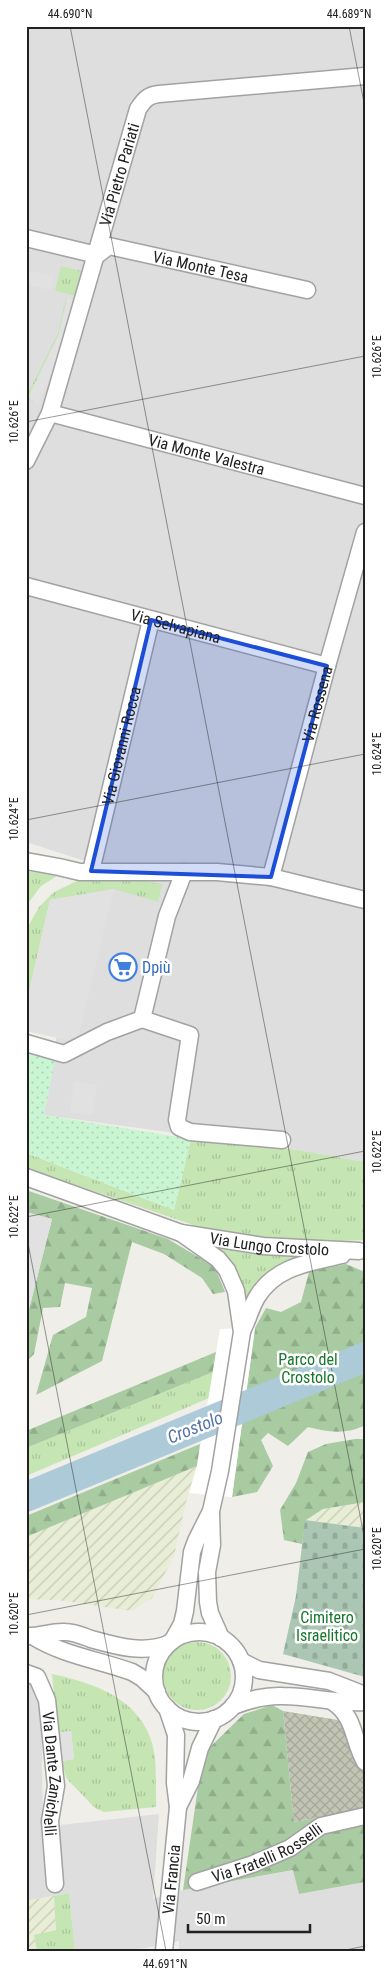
<svg xmlns="http://www.w3.org/2000/svg" width="391" height="1977" font-family="'Roboto Condensed',sans-serif">
<style>
.residential{fill:#dedede}
.construction{fill:url(#construction-cross-hatch)}
.farmland{fill:url(#farmland-furrows)}
.grass{fill:url(#grass-tufts)}
.forest{fill:url(#forest-firs)}
.cemetery{fill:url(#cemetery-stones)}
.park{fill:url(#park-dots)}
.parking{fill:#e1e1e1}
.pier{fill:#fff}
.lines{fill:none;stroke-linecap:round;stroke-linejoin:round}
.river{stroke:#adcad9;stroke-width:30}
.minor-casing{stroke:#a2a2a2;stroke-width:19}
.minor{stroke:#fff;stroke-width:16}
.marked{fill:#1d4ed8;fill-opacity:0.2;stroke:#1d4ed8;stroke-width:4;stroke-linejoin:round}
.ticks{fill:none;stroke:#212121;stroke-width:1;stroke-opacity:0.45}
.labels{text-anchor:middle;dominant-baseline:central;stroke-width:5;stroke-linejoin:round;paint-order:stroke}
.street-label{font-size:16px;fill:#212121;stroke:#fff}
.shop-label{font-size:16px;fill:#366cbe;stroke:#fff;text-anchor:start}
.park-label{font-size:16px;fill:#16772b;stroke:#fff}
.water-label{font-size:18px;font-style:italic;fill:#5574a8;stroke:#fff}
.neatline{fill:none;stroke:#212121;stroke-width:2}
.ticks-label{font-size:12px;text-anchor:middle;fill:#212121}
</style>
<defs>
<pattern id="construction-cross-hatch" width="8" height="8" patternUnits="userSpaceOnUse" patternTransform="scale(1.25)"><rect width="8" height="8" fill="#c2c4b4"/><path d="M0 0l8 8M0 8l8-8" fill="none" stroke="#a6a89a"/></pattern>
<pattern id="farmland-furrows" width="10" height="10" patternUnits="userSpaceOnUse" patternTransform="scale(1.25)"><rect width="10" height="10" fill="#e8edd5"/><path d="M-1 1l2-2M0 10L10 0M9 11l2-2" fill="none" stroke="#c7cbb7"/></pattern>
<pattern id="grass-tufts" width="24" height="20" patternUnits="userSpaceOnUse" patternTransform="scale(1.25)"><rect width="24" height="20" fill="#c5e5b3"/><path d="M3 7l-1-3M5 7V3M7 7l1-3M15 17l-1-3M17 17v-4M19 17l1-3" fill="none" stroke="#a9c49a"/></pattern>
<pattern id="forest-firs" width="22" height="20" patternUnits="userSpaceOnUse" patternTransform="scale(1.25)"><rect width="22" height="20" fill="#a8cba1"/><path d="M5 1l3.5 6h-7zM16 11l3.5 6h-7z" fill="#90ae8a"/></pattern>
<pattern id="cemetery-stones" width="16" height="16" patternUnits="userSpaceOnUse" patternTransform="scale(1.25)"><rect width="16" height="16" fill="#abc7b3"/><path d="M2 7V4a2 2 0 0 1 4 0v3zM10 15v-3a2 2 0 0 1 4 0v3z" fill="#93ab9a"/></pattern>
<pattern id="park-dots" width="8" height="8" patternUnits="userSpaceOnUse" patternTransform="scale(1.25)"><rect width="8" height="8" fill="#caf5d3"/><path d="M2 2h.1M6 6h.1" fill="none" stroke="#add2b5" stroke-width="1.8" stroke-linecap="round"/></pattern>
</defs>
<rect width="100%" height="100%" fill="#f0eee8"/>
<!-- residential -->
<g class="residential">
<polygon points="26,26 365,26 365,1162 298,1150 44,1115 85,861 26,842"/>
<polygon points="26,1675 41,1702 43,1827 159,1814 153,1899 183,1890 294,1870 299,1894 365,1882 365,1951 179,1951 179,1941 146,1948 113,1951 75,1951 69,1893 26,1901"/>
</g>
<!-- construction -->
<polygon class="construction" points="283,1711 344,1721 365,1765 365,1809 294,1822"/>
<!-- farmland -->
<g class="farmland">
<polygon points="197,1466 186,1502 174,1556 152,1598 132,1611 58,1600 26,1599 26,1537"/>
<polygon points="365,1502 365,1528 305,1520 323,1509"/>
<polygon points="54,1896 56,1930 34,1935 37,1951 26,1951 26,1901"/>
</g>
<!-- grass -->
<g class="grass">
<polygon points="61,266 82,271 77,296 55,291"/>
<polygon points="66,298 67,298 59,334 28,398 38,403 26,399 26,397 58,333"/>
<polygon points="26,871 57,876 41,886 26,906"/>
<polygon points="121,878 162,884 158,902 114,889 50,900 26,1005 26,933 29,925 39,907 54,892 81,879"/>
<polygon points="191,1139 298,1150 365,1162 365,1240 320,1242 257,1237 202,1228 26,1168 26,1153 174,1210"/>
<path d="M208 1243 252 1252 301 1257C274 1264 257 1277 246 1302 243 1272 233 1259 208 1243Z"/>
<polygon points="213,1372 209,1398 26,1476 26,1448"/>
<circle cx="197" cy="1676" r="34"/>
<path d="M52 1674C99 1684 148 1702 155 1757 156 1774 156 1791 156 1807L104 1812 95 1808 67 1779 61 1761 74 1759 71 1731 58 1733Z"/>
<polygon points="69,1893 75,1951 37,1951 34,1935 56,1930 54,1896"/>
</g>
<!-- forest -->
<g class="forest">
<polygon points="26,1190 168,1239 215,1267 225,1292 213,1294 202,1278 164,1254 132,1242 102,1361 36,1395 53,1335 86,1317 92,1288 65,1283 60,1307 43,1308 34,1354 26,1362 26,1321 52,1219 26,1212"/>
<path d="M346 1264 365 1272V1425C347 1435 326 1432 308 1427L288 1446 268 1433 261 1440 273 1466 257 1492 232 1497 255 1328 266 1308 281 1312 301 1302 309 1272Z"/>
<polygon points="216,1352 213,1372 26,1448 26,1431"/>
<polygon points="355,1439 365,1439 365,1502 323,1509 306,1520 302,1544 284,1540 280,1510 296,1483 308,1452 326,1444"/>
<polygon points="200,1444 197,1466 26,1537 26,1516"/>
<polygon points="272,1705 283,1711 294,1822 365,1809 365,1882 299,1894 293,1870 183,1890 198,1787 209,1748 244,1714"/>
</g>
<!-- cemetery -->
<polygon class="cemetery" points="305,1520 365,1528 365,1677 283,1654 296,1596"/>
<!-- park -->
<polygon class="park" points="27,1052 55,1060 44,1115 191,1139 174,1210 26,1153"/>
<!-- parking -->
<g class="parking">
<polygon points="26,270 54,276 51,290 26,285"/>
<polygon points="67,298 78,301 69,337 38,403 28,398 59,334"/>
<polygon points="114,889 77,1042 26,1031 26,1005 50,900"/>
<polygon points="74,1081 97,1085 92,1115 70,1112"/>
<polygon points="26,1212 52,1219 26,1321"/>
<polygon points="71,1731 74,1759 61,1761 58,1733"/>
</g>
<!-- pier -->
<polygon class="pier" points="255,1328 232,1497 189,1493 197,1466 220,1329"/>
<g class="lines">
<!-- river -->
<polyline class="river" points="26,1497 365,1357"/>
<!-- minor casing -->
<g class="minor-casing">
<g id="minor">
<polyline points="26,238 97,255"/>
<path id="s1" d="M97 255 109 246 307 290"/>
<path id="s2" d="M50 413 365 496"/>
<path id="s3" d="M26 461 50 413 138 109C144 100 148 95 159 94L365 76"/>
<path id="s4" d="M26 586 327 666"/>
<polyline points="26,861 59,867 80,872 217,872 271,877 365,900"/>
<path id="s5" d="M91 871 151 620"/>
<path id="s6" d="M271 877 327 666 365 532"/>
<polyline points="142,1019 190,1035 177,1120 179,1127 190,1132 282,1140"/>
<polyline points="26,1043 64,1054 107,1032 142,1019 167,916 184,872"/>
<path id="s7" d="M26 1177 181 1233 263 1246 359 1251"/>
<path d="M243 1329C248 1319 251 1307 257 1297 276 1266 309 1263 342 1255"/>
<polyline points="211,1513 212,1545 207,1572 208,1602 210,1613 221,1638"/>
<circle cx="199" cy="1677" r="45"/>
<path d="M26 1636C39 1637 52 1631 65 1632 74 1632 83 1636 91 1639 116 1646 143 1654 168 1644"/>
<path d="M34 1637C63 1655 99 1660 132 1672L142 1678 157 1692"/>
<polyline points="173,1640 182,1624 185,1611 192,1552 196,1541 211,1511 220,1471 242,1332 236,1291 227,1270 218,1259 181,1233"/>
<polyline points="241,1661 259,1670 329,1681 365,1695"/>
<path id="s8" d="M26 1673 37 1677 47 1700 56 1786 50 1821 55 1884"/>
<path d="M333 1702C356 1718 352 1739 365 1762"/>
<path d="M233 1706C249 1700 265 1695 283 1696 310 1696 337 1704 365 1702"/>
<polyline points="178,1807 191,1781 200,1748 214,1719"/>
<path id="s9" d="M197 1882 253 1864 290 1848 321 1826 365 1816"/>
<path id="s10" d="M164 1951 178 1807 175 1783 176 1735 167 1708"/>
</g>
</g>
<!-- minor -->
<use href="#minor" class="minor"/>
</g>
<!-- marked area -->
<path class="marked" d="M151 620 327 666 271 877 91 871Z"/>
<!-- ticks -->
<path class="ticks" d="M70 26 365 1541M349 26 365 108M26 422 365 356M26 820 365 754M26 1217 365 1151M26 1233 166 1951M26 1615 365 1549M341 1951 365 1946"/>
<!-- icons -->
<defs>
<g id="supermarket-ring" transform="scale(1.4375)"><circle r="9.5" fill="#fff" stroke="#3f7fe0" stroke-width="1.5"/><path d="M-6-5.5h2.5l.6 2H6L4.5 2H-2.5L-4.4-4H-6ZM-1.5 3.2a1.3 1.3 0 1 0 .1 0ZM3 3.2a1.3 1.3 0 1 0 .1 0Z" fill="#3f7fe0"/></g>
</defs>
<g fill-rule="evenodd">
<use href="#supermarket-ring" x="123" y="967"/>
</g>
<g class="labels">
<!-- street labels -->
<g class="street-label">
<text stroke="none"><textPath href="#s3" startOffset="302">Via Pietro Pariati</textPath></text>
<text stroke="none"><textPath href="#s1" startOffset="109">Via Monte Tesa</textPath></text>
<text stroke="none"><textPath href="#s2" startOffset="162">Via Monte Valestra</textPath></text>
<text stroke="none"><textPath href="#s4" startOffset="155">Via Selvapiana</textPath></text>
<text stroke="none"><textPath href="#s6" startOffset="179">Via Rossena</textPath></text>
<text stroke="none"><textPath href="#s5" startOffset="129">Via Giovanni Rocca</textPath></text>
<text stroke="none"><textPath href="#s7" startOffset="254">Via Lungo Crostolo</textPath></text>
<text stroke="none"><textPath href="#s8" startOffset="111">Via Dante Zanichelli</textPath></text>
<text stroke="none"><textPath href="#s9" startOffset="76">Via Fratelli Rosselli</textPath></text>
<text stroke="none"><textPath href="#s10" startOffset="72">Via Francia</textPath></text>
</g>
<!-- shop labels -->
<g class="shop-label">
<text x="142" y="967">Dpiù</text>
</g>
<!-- park labels -->
<g class="park-label">
<text x="308" y="1359">Parco del<tspan x="308" dy="18">Crostolo</tspan></text>
<text x="327" y="1617">Cimitero<tspan x="327" dy="18">Israelitico</tspan></text>
</g>
<!-- water labels -->
<g class="water-label">
<text transform="translate(195 1427) rotate(-22)">Crostolo</text>
</g>
</g>
<!-- border -->
<rect width="391" height="1977" fill="none" stroke="#ffffff" stroke-width="55"/>
<!-- scale -->
<path d="M188 1924v8h122v-8" fill="none" stroke="#212121" stroke-width="2.5"/>
<text x="196" y="1924" font-size="15" fill="#212121" stroke="#ffffff" stroke-width="4" paint-order="stroke">50 m</text>
<rect x="28" y="28" width="336" height="1922" class="neatline"/>
<g class="ticks-label">
<text x="70" y="18">44.690°N</text>
<text x="349" y="18">44.689°N</text>
<text transform="translate(377 357) rotate(-90)" y="4">10.626°E</text>
<text transform="translate(14 422) rotate(-90)" y="4">10.626°E</text>
<text transform="translate(377 754) rotate(-90)" y="4">10.624°E</text>
<text transform="translate(14 819) rotate(-90)" y="4">10.624°E</text>
<text transform="translate(377 1152) rotate(-90)" y="4">10.622°E</text>
<text transform="translate(14 1217) rotate(-90)" y="4">10.622°E</text>
<text transform="translate(377 1549) rotate(-90)" y="4">10.620°E</text>
<text transform="translate(14 1614) rotate(-90)" y="4">10.620°E</text>
<text x="165" y="1968">44.691°N</text>
</g>
</svg>
